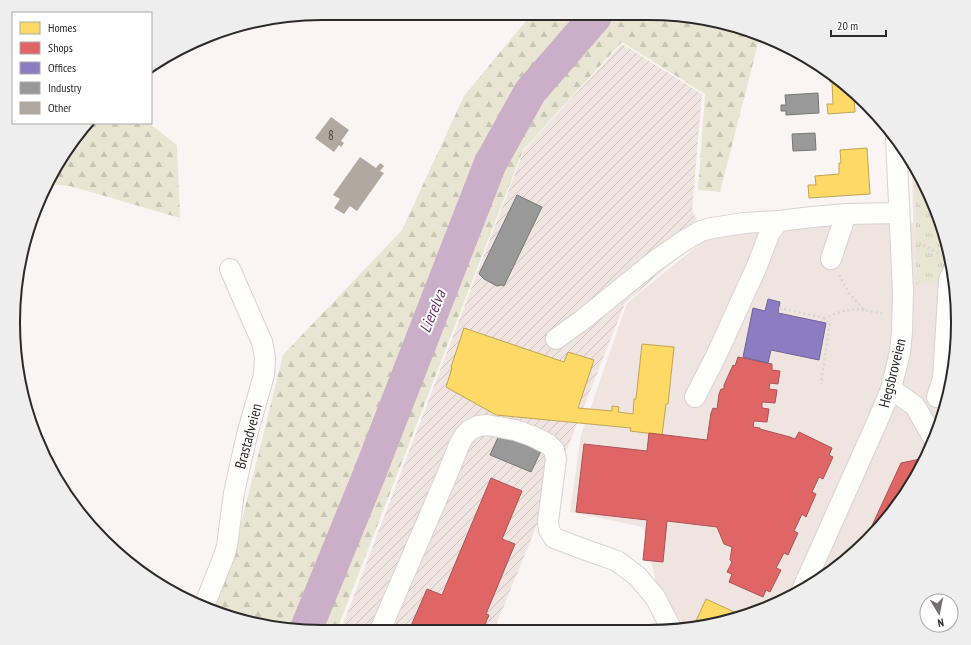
<svg xmlns="http://www.w3.org/2000/svg" width="971" height="645" font-family="'PT Sans Narrow',sans-serif">
<style>
.built{fill:#efe4e0}
.industrial{fill:url(#industrial-furrows)}
.grass{fill:url(#grass-tufts)}
.forest{fill:url(#forest-firs)}
.homes{fill:#ffd966;stroke:#c0a453}
.shops{fill:#e06666;stroke:#aa5453}
.offices{fill:#8e7cc3;stroke:#716394}
.industry{fill:#999;stroke:#787777}
.lines{fill:none;stroke-linecap:round;stroke-linejoin:round}
.river{stroke:#cbaec8;stroke-width:33}
.building{fill:#b1a9a0}
.minor-casing{stroke:#d7d3d2;stroke-width:22}
.path{stroke:#d7d6d6;stroke-width:2.5;stroke-dasharray:2 3;stroke-linecap:butt}
.minor{stroke:#fefefd;stroke-width:20}
.labels{text-anchor:middle;dominant-baseline:central;stroke-width:4;stroke-linejoin:round;paint-order:stroke}
.number-label{font-size:13px;fill:#4d4946}
.street-label{font-size:15px;fill:#2c2928;stroke:#fff}
.water-label{font-size:16px;font-style:italic;fill:#673465;stroke:#fff}
.rim{fill:none;stroke:#2c2928;stroke-width:2}
</style>
<defs>
<pattern id="industrial-furrows" width="10" height="10" patternUnits="userSpaceOnUse"><rect width="10" height="10" fill="#efe4e0"/><path d="M-1 1l2-2M0 10L10 0M9 11l2-2" fill="none" stroke="#cdc4c0"/></pattern>
<pattern id="grass-tufts" width="24" height="20" patternUnits="userSpaceOnUse"><rect width="24" height="20" fill="#e8e6d2"/><path d="M3 7l-1-3M5 7V3M7 7l1-3M15 17l-1-3M17 17v-4M19 17l1-3" fill="none" stroke="#c7c5b4"/></pattern>
<pattern id="forest-firs" width="22" height="20" patternUnits="userSpaceOnUse"><rect width="22" height="20" fill="#e8e6d2"/><path d="M5 1l3.5 6h-7zM16 11l3.5 6h-7z" fill="#c7c5b4"/></pattern>
</defs>
<rect width="100%" height="100%" fill="#faf5f4"/>
<!-- built -->
<polygon class="built" points="912,162 934,204 952,262 958,322 952,383 935,441 906,494 868,541 821,580 767,608 709,626 686,628 657,587 643,527 570,512 581,435 627,303 708,237 877,219 913,223"/>
<!-- industrial -->
<polygon class="industrial" points="622,44 702,94 692,210 704,236 625,303 530,542 494,630 342,627 524,150"/>
<!-- grass -->
<polygon class="grass" points="914,166 934,204 952,262 954,283 916,284 916,216"/>
<!-- forest -->
<g class="forest">
<polygon points="530,16 709,19 760,36 720,192 698,190 705,94 622,42 523,150 338,627 262,626 213,609 230,568 283,355 402,230 464,96"/>
<polygon points="89,123 149,123 177,145 180,218 70,186 48,184 77,134"/>
</g>
<!-- homes -->
<g class="homes">
<polygon points="829,76 857,96 854,97 855,112 828,114 827,104 833,104 832,82 830,82"/>
<polygon points="867,148 870,194 809,198 808,185 816,185 815,176 839,174 839,163 841,163 840,150"/>
<polygon points="464,328 564,362 568,352 594,360 578,408 612,411 612,406 619,407 618,412 633,414 634,399 636,399 642,344 674,347 668,404 666,404 662,435 630,431 631,428 496,415 446,387 452,368 451,367"/>
<polygon points="706,599 743,616 707,626 696,621"/>
</g>
<!-- shops -->
<g class="shops">
<polygon points="738,357 772,364 772,370 780,371 778,384 770,383 769,389 777,390 775,403 762,402 762,408 769,409 767,422 754,421 753,427 760,428 760,429 790,437 795,439 799,432 832,448 829,455 833,457 823,479 819,477 812,492 816,494 806,517 802,514 794,531 798,533 788,555 784,553 776,568 781,570 770,592 766,590 763,597 729,582 732,574 727,572 732,562 730,560 732,547 724,544 717,527 667,521 663,562 643,560 647,520 576,512 584,444 647,451 649,433 707,440 711,413 713,408 717,409 719,394 721,389 724,389 724,385 733,365 735,366"/>
<polygon points="925,458 906,494 868,541 863,545 901,463"/>
<polygon points="491,478 522,491 502,539 515,544 486,614 489,615 483,629 479,629 465,624 463,629 410,628 427,589 442,595"/>
</g>
<!-- offices -->
<polygon class="offices" points="768,299 780,302 778,313 826,323 819,360 771,350 768,363 743,357 753,308 765,311"/>
<!-- industry -->
<g class="industry">
<polygon points="818,93 819,113 786,115 786,111 781,111 781,105 786,105 785,95"/>
<polygon points="815,133 816,150 793,151 792,134"/>
<polygon points="517,195 542,207 504,286 502,285 497,286 484,279 479,274"/>
<polygon points="500,433 541,451 531,472 490,455"/>
</g>
<g class="lines">
<!-- river -->
<polyline class="river" points="307,627 369,475 490,164 530,92 595,17"/>
</g>
<!-- building -->
<g class="building">
<polygon points="331,117 349,130 341,141 344,143 341,147 339,145 334,152 315,138"/>
<polygon points="360,157 376,168 380,163 384,166 380,171 384,173 357,211 350,206 344,214 334,208 340,199 333,195"/>
</g>
<g class="lines">
<!-- minor casing -->
<g class="minor-casing">
<g id="minor">
<polyline points="831,259 846,214"/>
<polyline points="556,339 581,321 655,261 685,240 701,231 712,228 744,223 779,221 812,217 846,214 899,213"/>
<polyline points="891,389 915,406 935,441"/>
<polyline points="695,397 716,356 757,266 770,232 779,221"/>
<polyline points="937,397 943,379 949,280 953,272"/>
<polyline points="802,590 878,420 891,389 900,352 902,332 903,291 896,138"/>
<polyline points="204,606 224,556 227,546 234,493 241,461 248,431 264,375 265,358 262,342 230,269"/>
<polyline points="381,628 445,480 459,445 464,436 470,430 478,426 487,425 515,430 532,436 548,444 554,450 556,459 548,522 549,530 554,538 586,550 617,561 637,576 655,597 672,630"/>
</g>
</g>
<!-- path -->
<g class="path">
<polyline points="916,185 930,196"/>
<polyline points="919,243 943,256"/>
<polyline points="839,275 849,293 864,310 884,314"/>
<polyline points="779,308 821,317 830,322 821,384"/>
<path d="M824 319C838 312 848 308 864 310"/>
</g>
<!-- minor -->
<use href="#minor" class="minor"/>
</g>
<g class="labels">
<!-- number labels -->
<g class="number-label">
<text x="331" y="135">8</text>
</g>
<!-- street labels -->
<g class="street-label">
<text transform="translate(892 373) rotate(-76)">Hegsbroveien</text>
<text transform="translate(248 436) rotate(-75)">Brastadveien</text>
</g>
<!-- water labels -->
<g class="water-label">
<text transform="translate(432 311) rotate(-68)">Lierelva</text>
</g>
</g>
<!-- crop -->
<path d="M0 0H971V645H0ZM322 20H649A302 302 0 0 1 951 322V323A302 302 0 0 1 649 625H322A302 302 0 0 1 20 323V322A302 302 0 0 1 322 20Z" fill="#eee" fill-rule="evenodd"/>
<path class="rim" d="M322 20H649A302 302 0 0 1 951 322V323A302 302 0 0 1 649 625H322A302 302 0 0 1 20 323V322A302 302 0 0 1 322 20Z"/>
<!-- legend -->
<rect x="12" y="12" width="140" height="112" fill="#ffffff" stroke="#aba9a9"/>
<rect x="20" y="22" width="20" height="12" fill="#ffd966" stroke="#aba9a9"/>
<text x="48" y="32" font-size="12" fill="#2c2928">Homes</text>
<rect x="20" y="42" width="20" height="12" fill="#e06666" stroke="#aba9a9"/>
<text x="48" y="52" font-size="12" fill="#2c2928">Shops</text>
<rect x="20" y="62" width="20" height="12" fill="#8e7cc3" stroke="#aba9a9"/>
<text x="48" y="72" font-size="12" fill="#2c2928">Offices</text>
<rect x="20" y="82" width="20" height="12" fill="#999999" stroke="#aba9a9"/>
<text x="48" y="92" font-size="12" fill="#2c2928">Industry</text>
<rect x="20" y="102" width="20" height="12" fill="#b1a9a0" stroke="#aba9a9"/>
<text x="48" y="112" font-size="12" fill="#2c2928">Other</text>
<!-- north arrow -->
<g transform="translate(939 613) rotate(170)"><circle r="19" fill="#ffffff" stroke="#aba9a9"/>
<path d="M0-3L7 15L0 10L-7 15Z" fill="#74706f"/>
<text y="-6" font-size="11" font-weight="bold" text-anchor="middle" fill="#2c2928">N</text>
</g>
<!-- scale -->
<path d="M831 30v6h55v-6" fill="none" stroke="#2c2928" stroke-width="2"/>
<text x="837" y="30" font-size="12" fill="#2c2928" stroke="#ffffff" stroke-width="3" paint-order="stroke">20 m</text>
</svg>
